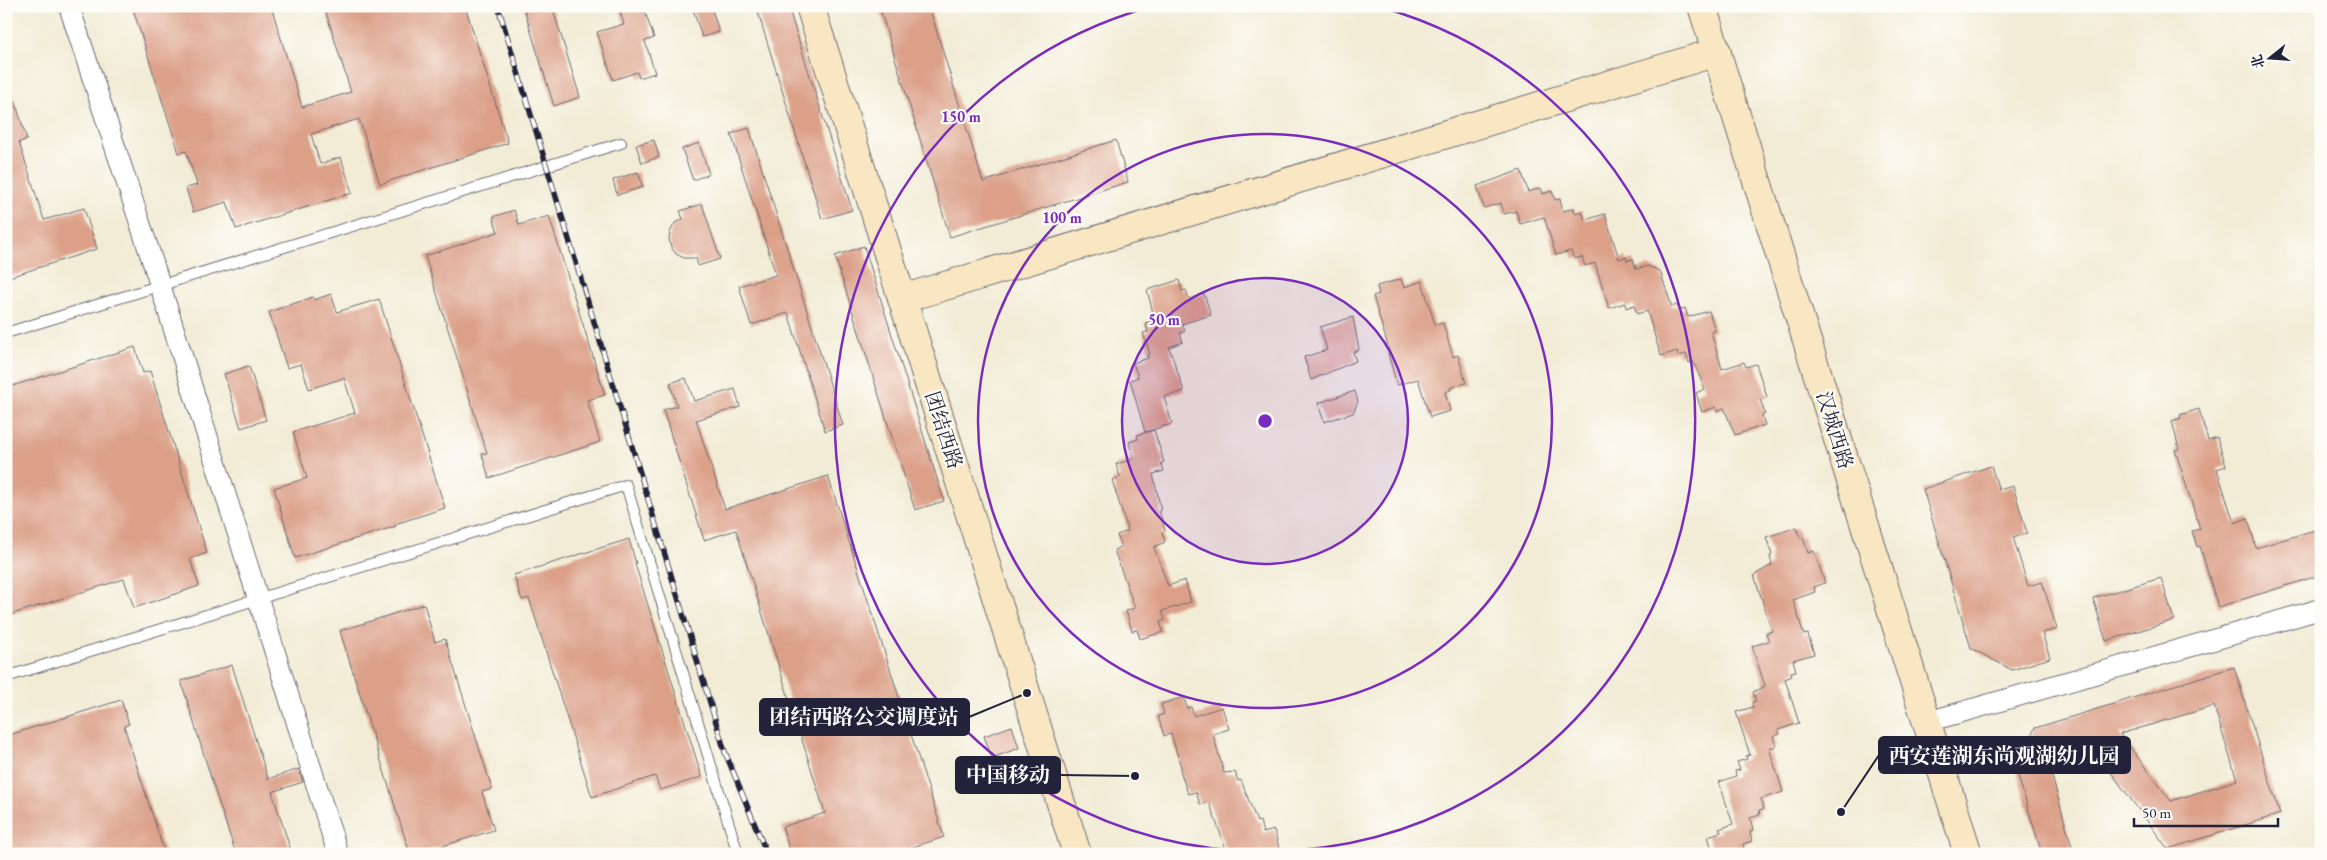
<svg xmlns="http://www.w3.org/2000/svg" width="2327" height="860" font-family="'EB Garamond','Noto Serif SC',serif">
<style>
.building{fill:#dca089;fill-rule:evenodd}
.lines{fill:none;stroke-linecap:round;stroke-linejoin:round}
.lane-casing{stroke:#6b6971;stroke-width:12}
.street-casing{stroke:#6b6971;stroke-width:22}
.secondary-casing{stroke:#6b6971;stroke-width:30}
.lane{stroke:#fff;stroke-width:10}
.street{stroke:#fff;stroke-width:20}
.secondary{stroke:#f9e7c3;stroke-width:28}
.rail-casing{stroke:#22223b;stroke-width:5.5}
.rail{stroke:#fdfcf7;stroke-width:4;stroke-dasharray:11;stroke-linecap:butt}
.ring{fill:none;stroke:#7b2cbf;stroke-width:2.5}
.labels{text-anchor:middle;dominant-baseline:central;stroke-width:4.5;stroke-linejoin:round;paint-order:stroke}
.street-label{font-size:20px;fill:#22223b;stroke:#fdfcf7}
.centre{fill:#7b2cbf;stroke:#fdfcf7;stroke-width:2.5}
.ring-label{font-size:15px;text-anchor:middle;font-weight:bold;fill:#7b2cbf;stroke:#fdfcf7;stroke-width:4.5;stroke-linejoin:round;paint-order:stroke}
.leader{fill:none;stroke:#22223b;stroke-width:2}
.callout-dot{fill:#22223b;stroke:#fdfcf7;stroke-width:2}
.callout{fill:#22223b;stroke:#22223b;stroke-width:2}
.callout-label{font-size:21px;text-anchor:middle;font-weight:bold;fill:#fff}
</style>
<rect width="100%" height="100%" fill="#fdfcf7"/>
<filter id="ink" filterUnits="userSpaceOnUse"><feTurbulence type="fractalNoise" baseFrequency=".02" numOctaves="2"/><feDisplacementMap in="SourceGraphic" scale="10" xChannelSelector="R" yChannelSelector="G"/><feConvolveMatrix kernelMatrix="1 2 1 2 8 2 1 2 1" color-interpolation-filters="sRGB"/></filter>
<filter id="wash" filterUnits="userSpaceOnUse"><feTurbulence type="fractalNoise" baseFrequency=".0096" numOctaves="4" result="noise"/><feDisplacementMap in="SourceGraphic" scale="20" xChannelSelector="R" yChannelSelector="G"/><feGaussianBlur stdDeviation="1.12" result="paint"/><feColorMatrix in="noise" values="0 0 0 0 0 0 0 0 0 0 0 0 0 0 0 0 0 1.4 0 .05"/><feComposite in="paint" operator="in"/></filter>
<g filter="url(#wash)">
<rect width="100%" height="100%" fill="#f2ecd6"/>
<g id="blocks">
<!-- building -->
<g class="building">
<polygon points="132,6 271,6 302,107 351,92 324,6 465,6 508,143 380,184 359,119 311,134 320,164 341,157 352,193 236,229 227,202 193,212 186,188 197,185 186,151 179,153"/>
<polygon points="523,6 552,6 580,97 554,106"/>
<polygon points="618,6 643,6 654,38 645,41 655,73 639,78 637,72 613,80 597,32 624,24"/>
<polygon points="692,6 711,6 719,32 702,37"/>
<polygon points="756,6 788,6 852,210 822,219"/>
<polygon points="879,6 929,6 983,182 1116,140 1128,182 950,237"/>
<polygon points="10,85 27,140 19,142 44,220 84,208 97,249 6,278 6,86"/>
<polygon points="749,128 843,425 825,431 788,313 751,325 739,286 776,275 731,134"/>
<polygon points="654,140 659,157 642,163 636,145"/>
<polygon points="699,143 709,174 693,180 682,149"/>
<polygon points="1521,170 1528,192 1541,188 1543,194 1552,191 1555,200 1560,199 1563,211 1574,208 1575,213 1582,211 1585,220 1605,214 1619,259 1626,257 1627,261 1633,259 1636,269 1648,266 1660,271 1672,307 1677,305 1679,310 1685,308 1688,317 1709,311 1715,331 1711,332 1722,369 1744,362 1746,367 1756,364 1767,397 1760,399 1765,414 1762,415 1765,425 1735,435 1724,408 1717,411 1716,407 1702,412 1696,393 1705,389 1693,361 1689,363 1686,354 1678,356 1677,351 1661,356 1647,311 1637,314 1634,305 1626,308 1625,303 1609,308 1595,263 1585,266 1582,257 1574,259 1571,251 1556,255 1544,217 1520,224 1516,211 1504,214 1501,203 1484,208 1477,186"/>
<polygon points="638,172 643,187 617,195 613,180"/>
<polygon points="702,204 720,259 698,266 696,258 684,258 676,254 671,247 669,239 670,232 675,223 683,219 680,211"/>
<polygon points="514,210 519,225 549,216 605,395 587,400 600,442 489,478 482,454 487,453 425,256 498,232 493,217"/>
<polygon points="864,246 944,501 915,510 835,256"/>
<polygon points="1401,279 1404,287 1422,281 1435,325 1443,323 1453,357 1458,355 1466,383 1450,388 1451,390 1445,392 1450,411 1430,417 1418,379 1397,385 1388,353 1390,353 1373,296 1379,294 1377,286"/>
<polygon points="1179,280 1182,291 1186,290 1189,299 1204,294 1211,315 1182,324 1185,331 1180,333 1183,342 1169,347 1184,391 1164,397 1172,424 1145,432 1130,380 1138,377 1133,363 1148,358 1147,355 1150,354 1143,333 1148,332 1145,323 1155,320 1147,290"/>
<polygon points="331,294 337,312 379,299 445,508 395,524 396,526 295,558 274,488 307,478 293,432 355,413 344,378 309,389 301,364 287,368 269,312 313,297 314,300"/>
<polygon points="1353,317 1359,350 1353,352 1356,361 1311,380 1304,357 1327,350 1320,327"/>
<polygon points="135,347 143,373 150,371 207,553 190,559 199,586 134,608 124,579 6,616 6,388"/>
<polygon points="249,366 266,420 241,428 224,374"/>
<polygon points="686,378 694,401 735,389 740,407 696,420 725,509 828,476 944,837 892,854 791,854 782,827 825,813 736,530 704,540 663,410 677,406 670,383"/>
<polygon points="1355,391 1358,402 1353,413 1324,422 1318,403"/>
<polygon points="2199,409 2208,440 2217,437 2226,466 2217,469 2234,523 2248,518 2256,548 2321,528 2321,575 2218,607 2200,546 2197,547 2192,531 2200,529 2175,450 2179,449 2172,421 2181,418 2180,415"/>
<polygon points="1154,430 1164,462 1161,463 1164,471 1153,474 1161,510 1159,510 1165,531 1162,532 1165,542 1154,547 1168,586 1185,580 1191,602 1162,611 1165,620 1160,622 1163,632 1140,639 1137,630 1132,631 1126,611 1135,608 1114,550 1121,547 1117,535 1128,531 1112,480 1120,477 1116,464 1134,459 1129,442 1138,439 1137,435"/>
<polygon points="1991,466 1999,490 2013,486 2027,533 2013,537 2028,586 2042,582 2057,629 2042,633 2050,658 2012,670 1971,648 1923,489"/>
<polygon points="1797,527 1800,538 1803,537 1808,553 1814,551 1825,583 1814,587 1815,592 1793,600 1804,635 1808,634 1814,654 1793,660 1796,671 1791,672 1792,676 1785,679 1799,723 1778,730 1780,734 1773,737 1776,746 1769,748 1783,792 1761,799 1764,809 1759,810 1760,815 1750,818 1753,830 1750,832 1752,841 1743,844 1744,848 1726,854 1713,854 1708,836 1721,832 1719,829 1733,824 1719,782 1736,776 1735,771 1740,770 1737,762 1747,759 1746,756 1750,755 1736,712 1753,707 1752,702 1756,701 1753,692 1765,686 1752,646 1769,641 1766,633 1772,631 1754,575 1772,565 1770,556 1772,555 1766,537"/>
<polygon points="629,539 636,564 635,564 702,777 660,790 655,776 592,797 529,598 522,600 514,575"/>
<polygon points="2161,578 2174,620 2106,641 2093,598"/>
<polygon points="424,604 435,642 445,639 492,789 482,792 494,830 417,854 410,854 340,631"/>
<polygon points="232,665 268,779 299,769 303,782 272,792 292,854 236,854 217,797 181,681"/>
<path d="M2234 667 2280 814 2168 849 2101 759 2051 773 2074 854H2042L2015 766 2035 728ZM2214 706 2237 780 2171 801 2120 734Z"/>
<polygon points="1184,697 1187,708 1191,707 1194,716 1222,707 1229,729 1213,734 1224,773 1235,772 1238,781 1241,780 1257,822 1260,821 1263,833 1274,830 1281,854 1235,854 1234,850 1227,852 1209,802 1200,804 1196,792 1188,794 1180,770 1181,767 1171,734 1164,736 1158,716 1164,714 1161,704"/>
<polygon points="121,700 129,724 124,726 165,854 6,854 6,736"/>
<polygon points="1012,726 1019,748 992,758 984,736"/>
</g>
</g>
</g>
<g filter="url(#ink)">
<use href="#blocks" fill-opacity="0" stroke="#6b6971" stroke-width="1"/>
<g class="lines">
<!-- lane casing -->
<g class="lane-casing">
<g id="lane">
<polyline points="6,333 621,143"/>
<polyline points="6,677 626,485 738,854"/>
</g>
</g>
<!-- street casing -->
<g class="street-casing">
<g id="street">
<polyline points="69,6 155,269 338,854"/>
<polyline points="1927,722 2321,609"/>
</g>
</g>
<!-- secondary casing -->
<g class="secondary-casing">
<g id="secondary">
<polyline points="810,6 1077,854"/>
<polyline points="1702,6 1968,854"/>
<polyline points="902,299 1717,52"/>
</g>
</g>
<!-- lane -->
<use href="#lane" class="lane"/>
<!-- street -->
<use href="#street" class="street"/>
<!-- secondary -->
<use href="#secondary" class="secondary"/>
<!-- rail casing -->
<g class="rail-casing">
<polyline id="rail" points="500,13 725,752 767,854"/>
</g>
<!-- rail -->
<use href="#rail" class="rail"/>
</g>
</g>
<!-- distance rings -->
<circle cx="1265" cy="421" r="143" fill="#7b2cbf" fill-opacity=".12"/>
<g class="ring">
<circle cx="1265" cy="421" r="143"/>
<circle cx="1265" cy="421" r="287"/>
<path d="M1380 7A430 430 0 1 1 1150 7"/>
</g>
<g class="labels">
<!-- street labels -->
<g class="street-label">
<text transform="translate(944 430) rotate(72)">团结西路</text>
<text transform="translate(1835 430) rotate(73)">汉城西路</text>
</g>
</g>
<circle cx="1265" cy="421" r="8" class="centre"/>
<g class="ring-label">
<text x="961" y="122">150 m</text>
<text x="1062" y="223">100 m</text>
<text x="1164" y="325">50 m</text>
</g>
<!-- callouts -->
<path class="leader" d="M1027 693L969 717M1841 812L1879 755M1135 776L1060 775"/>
<g class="callout-dot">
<circle cx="1027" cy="693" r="5"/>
<circle cx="1841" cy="812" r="5"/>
<circle cx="1135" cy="776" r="5"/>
</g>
<g class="callout">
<rect x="760" y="699" width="209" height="36" rx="5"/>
<rect x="1879" y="737" width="251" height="36" rx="5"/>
<rect x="956" y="757" width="104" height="36" rx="5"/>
</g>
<g class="callout-label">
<text x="864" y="724">团结西路公交调度站</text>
<text x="2004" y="763">西安莲湖东尚观湖幼儿园</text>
<text x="1008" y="782">中国移动</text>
</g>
<!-- margin -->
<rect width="2327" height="860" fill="none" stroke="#fdfcf7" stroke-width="25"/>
<!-- north arrow -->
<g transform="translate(2270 58) rotate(253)" stroke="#fdfcf7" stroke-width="4" paint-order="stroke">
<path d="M0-4L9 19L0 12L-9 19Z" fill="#22223b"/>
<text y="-8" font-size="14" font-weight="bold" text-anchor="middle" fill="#22223b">北</text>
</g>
<!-- scale -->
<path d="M2134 818v8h144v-8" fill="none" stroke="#22223b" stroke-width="2.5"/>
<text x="2142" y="818" font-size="15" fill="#22223b" stroke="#fdfcf7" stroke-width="4" paint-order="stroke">50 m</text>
</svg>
